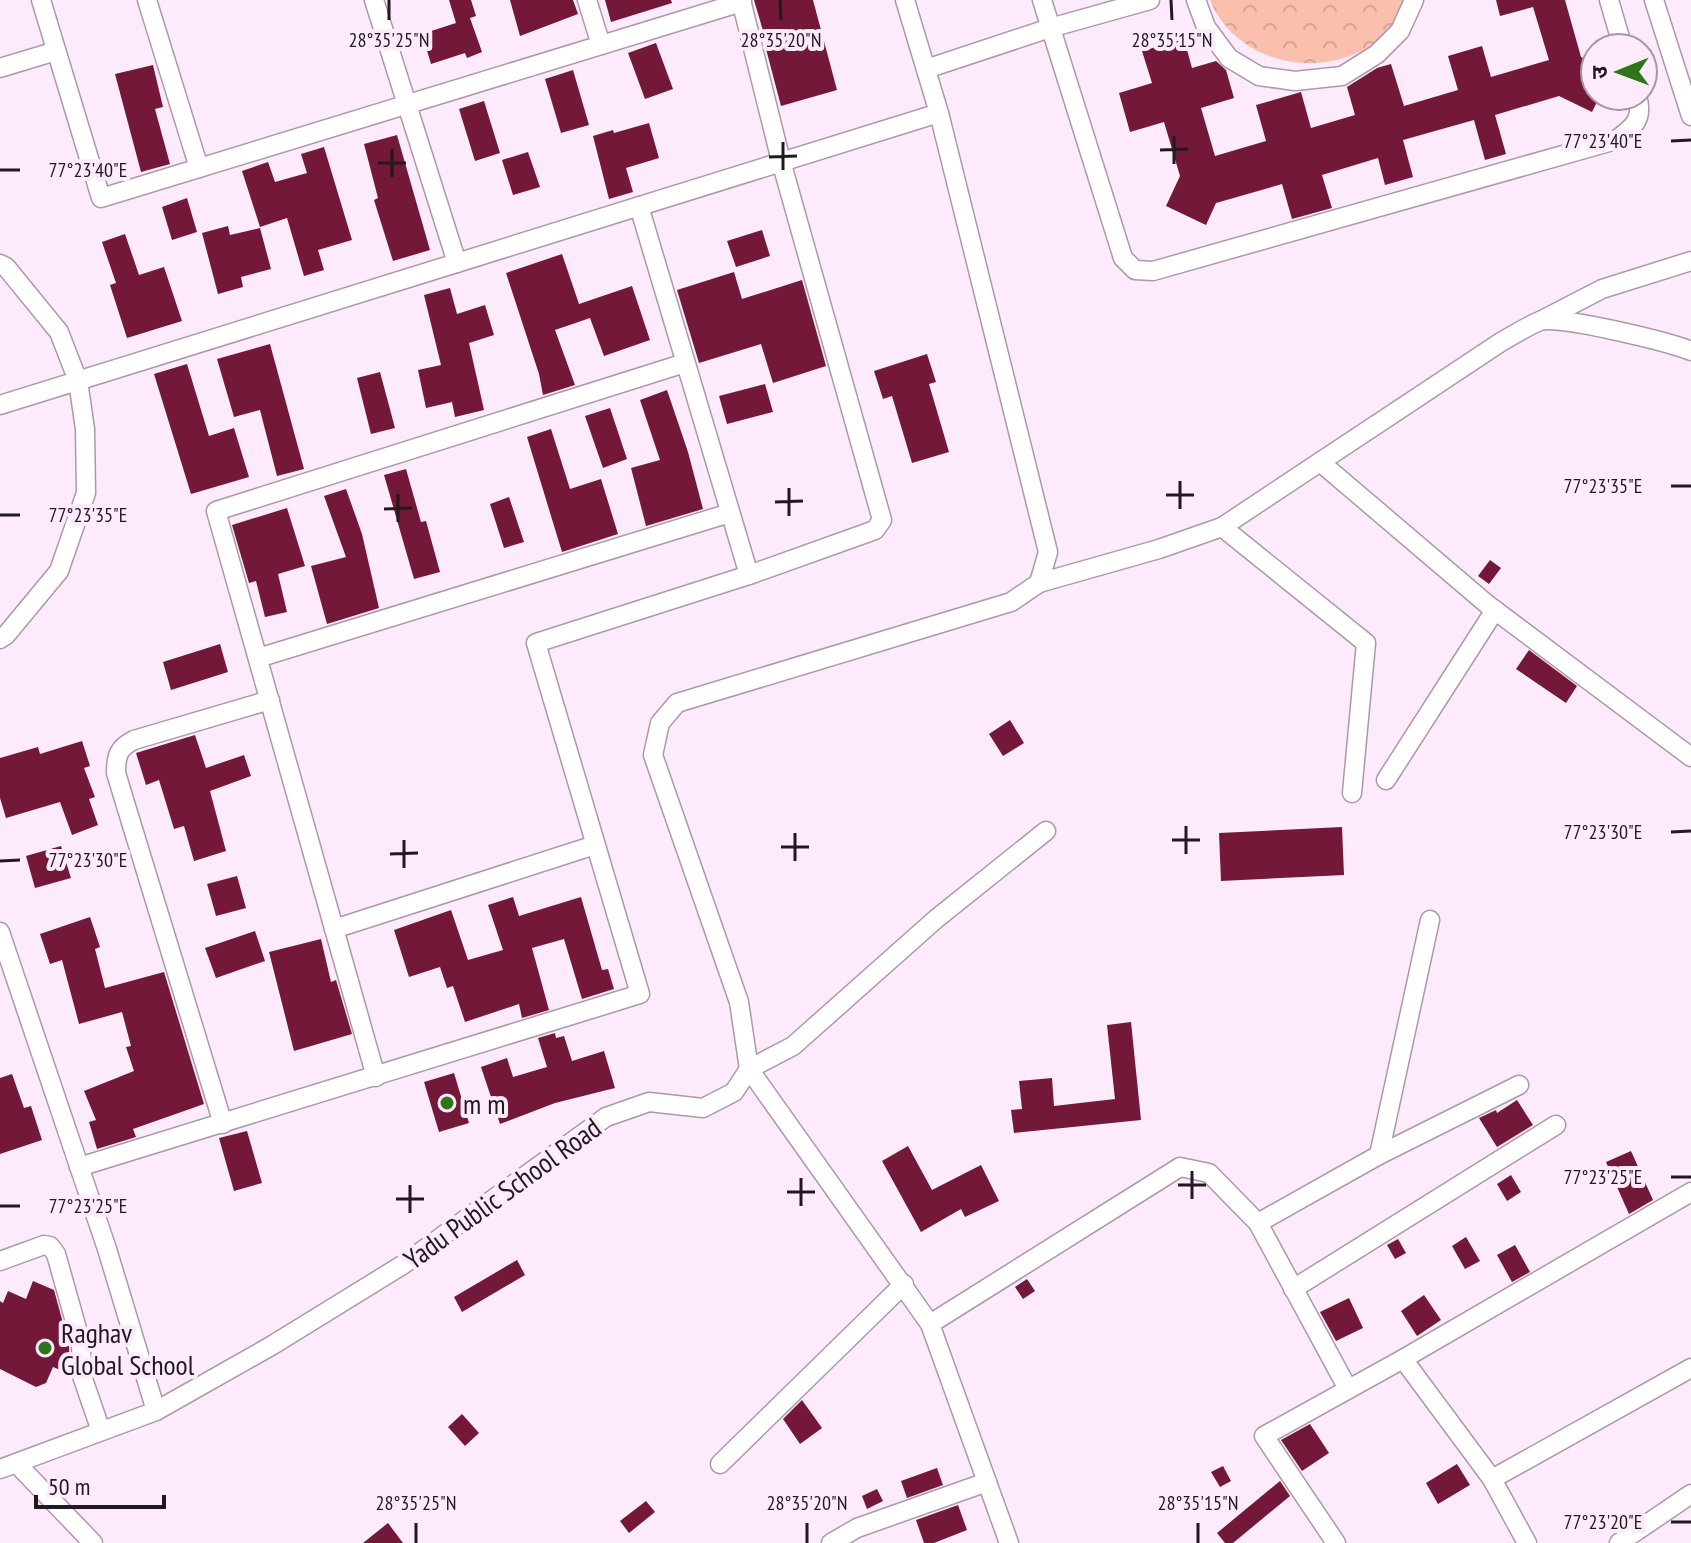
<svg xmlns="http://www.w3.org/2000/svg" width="1691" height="1543" font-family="'PT Sans Narrow','Noto Sans Devanagari',sans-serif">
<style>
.park{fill:url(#park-crowns)}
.building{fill:#74183a}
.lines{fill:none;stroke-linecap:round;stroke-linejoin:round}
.minor-casing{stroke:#ad98ab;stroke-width:21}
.minor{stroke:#fff;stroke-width:18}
.ticks{fill:none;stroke:#211920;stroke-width:3}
.poi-dot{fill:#2d761a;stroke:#fdebfb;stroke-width:3}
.labels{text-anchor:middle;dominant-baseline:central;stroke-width:8;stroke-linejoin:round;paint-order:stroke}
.poi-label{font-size:28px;fill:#211920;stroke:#fdebfb;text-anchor:start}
.street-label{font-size:28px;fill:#211920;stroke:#fdebfb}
.ticks-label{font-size:20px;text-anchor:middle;fill:#211920;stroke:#fdebfb;stroke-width:8;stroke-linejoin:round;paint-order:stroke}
</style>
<defs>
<pattern id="park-crowns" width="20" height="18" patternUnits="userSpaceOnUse" patternTransform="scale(2)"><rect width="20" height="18" fill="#fabfad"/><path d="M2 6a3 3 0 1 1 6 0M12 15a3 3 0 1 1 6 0" fill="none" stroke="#d6a495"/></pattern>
</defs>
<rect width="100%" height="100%" fill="#fdebfb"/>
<!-- park -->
<path class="park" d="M1210 0H1410C1397 19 1384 39 1363 50 1309 79 1234 59 1210 0Z"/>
<!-- building -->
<g class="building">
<polygon points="449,0 471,0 476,16 470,18 482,52 467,58 465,53 431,64 422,34 456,23"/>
<polygon points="510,0 573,0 578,14 520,36"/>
<polygon points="605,0 671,0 672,3 611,22"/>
<polygon points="754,0 813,0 837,90 781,106 766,49 768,48"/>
<polygon points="1496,0 1565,0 1581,57 1595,63 1595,96 1600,96 1592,112 1559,96 1495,115 1506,154 1485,160 1474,120 1403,140 1413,177 1385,185 1378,158 1322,175 1332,208 1292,219 1282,184 1216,203 1206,225 1166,206 1180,176 1164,122 1130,132 1119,93 1152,83 1142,51 1184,39 1192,68 1216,61 1226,70 1234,98 1201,108 1215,156 1266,141 1256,105 1301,92 1311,128 1355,115 1347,87 1377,68 1391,64 1404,106 1458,90 1448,56 1482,46 1491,77 1549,60 1533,7 1500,16"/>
<polygon points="656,43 673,89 645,99 628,53"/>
<polygon points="153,65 163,107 155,109 170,164 141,172 115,74"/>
<polygon points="573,70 589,125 561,133 545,79"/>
<polygon points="484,101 500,153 475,161 459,109"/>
<polygon points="649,123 659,158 626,168 633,192 609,199 593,136 613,130 614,133"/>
<polygon points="397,135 430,250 393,261 374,200 378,198 364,144"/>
<polygon points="324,147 352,240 318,250 324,270 304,276 287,218 260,227 242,171 268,162 275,182 307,173 301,154"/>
<polygon points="528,152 540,187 513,195 502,160"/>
<polygon points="187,198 197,232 172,240 162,207"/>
<polygon points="228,226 230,235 260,228 271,269 241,277 243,287 218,294 202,233"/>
<polygon points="762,230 770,256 736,267 727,241"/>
<polygon points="125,234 139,275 164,267 182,321 127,338 110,285 116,283 102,242"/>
<polygon points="562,254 579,304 632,286 650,340 604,356 590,318 555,330 575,385 543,395 539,374 506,273"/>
<polygon points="734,272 742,299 802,280 826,366 773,383 761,344 699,363 677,290"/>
<polygon points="450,288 457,314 485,305 494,335 469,343 484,410 455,417 452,402 426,408 418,370 441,365 424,295"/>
<polygon points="270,344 304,469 277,476 260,410 234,417 217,359"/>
<polygon points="927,354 936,382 929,384 949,452 912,463 892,396 883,399 874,371"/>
<polygon points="187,364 209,436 234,428 249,477 191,494 154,374"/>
<polygon points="380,372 395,428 371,434 357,378"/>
<polygon points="765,384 773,412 727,424 719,396"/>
<polygon points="667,390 688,452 703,509 646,526 631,468 660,460 640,400"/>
<polygon points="610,408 627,459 603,468 585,416"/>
<polygon points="551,429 570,489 601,479 618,534 562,552 527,437"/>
<polygon points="406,469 421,522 426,521 440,572 414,579 384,475"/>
<polygon points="346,489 362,534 379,608 327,624 311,566 346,557 324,496"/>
<polygon points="509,497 524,542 504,548 490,504"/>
<polygon points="287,508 305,566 278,574 287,612 265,617 256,581 249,583 232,525"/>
<polygon points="1490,560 1501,568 1489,584 1478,576"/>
<polygon points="220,644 228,672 171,690 163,662"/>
<polygon points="1529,650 1577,686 1566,703 1516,669"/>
<polygon points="1010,720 1024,743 1003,756 989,734"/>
<polygon points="195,735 206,768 244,755 251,776 210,791 226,851 194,861 184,826 174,829 159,780 146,785 136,753"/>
<polygon points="82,741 90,766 84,768 95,797 89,799 98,825 72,835 60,802 6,818 0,798 0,758 38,747 40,754"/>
<polygon points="1342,827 1344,875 1221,881 1219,833"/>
<polygon points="61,846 71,878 35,888 26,856"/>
<polygon points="237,876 246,908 216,916 207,884"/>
<polygon points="513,897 519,916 581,897 602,970 608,969 614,989 582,999 564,939 532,948 549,1010 522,1018 519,1004 465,1022 453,986 447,988 440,967 409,977 394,930 451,910 468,960 503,950 488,905"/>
<polygon points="90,917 100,947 95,949 105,988 164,972 204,1104 133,1129 136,1137 97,1149 89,1122 96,1120 84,1091 134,1071 126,1047 131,1046 122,1012 79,1024 62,960 50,964 40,934"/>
<polygon points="255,931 265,961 216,978 205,948"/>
<polygon points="321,939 331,982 336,980 352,1034 294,1051 269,952"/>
<polygon points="1131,1022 1141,1120 1014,1133 1011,1110 1022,1109 1019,1081 1052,1078 1054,1106 1115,1099 1107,1025"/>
<polygon points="555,1033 556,1038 564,1036 572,1061 604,1051 615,1088 555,1103 500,1124 481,1067 507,1058 513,1077 547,1067 538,1038"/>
<polygon points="454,1073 469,1123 439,1132 424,1082"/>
<polygon points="12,1074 24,1108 31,1106 42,1140 0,1154 0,1078"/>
<polygon points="1517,1100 1533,1125 1497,1147 1479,1118 1496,1110 1497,1113"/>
<polygon points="247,1131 262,1183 234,1191 219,1138"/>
<polygon points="908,1146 932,1190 981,1165 999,1201 965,1217 961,1209 921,1232 882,1161"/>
<polygon points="1631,1151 1653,1200 1629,1214 1606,1162"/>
<polygon points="1511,1175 1521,1192 1507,1201 1497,1184"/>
<polygon points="1466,1237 1480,1261 1465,1269 1452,1246"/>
<polygon points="1398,1239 1406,1253 1395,1259 1387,1245"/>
<polygon points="1515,1245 1530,1272 1512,1282 1497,1255"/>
<polygon points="517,1260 525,1275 462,1312 454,1297"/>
<polygon points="1027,1279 1035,1291 1023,1299 1015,1287"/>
<polygon points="33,1281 54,1290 69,1345 70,1374 53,1367 46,1383 36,1387 0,1369 0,1301 3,1303 8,1291 26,1299"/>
<polygon points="1424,1295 1441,1320 1417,1336 1401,1311"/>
<polygon points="1349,1298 1363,1328 1336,1341 1320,1312"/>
<polygon points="802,1400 822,1428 800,1444 783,1419"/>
<polygon points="462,1414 479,1433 465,1446 448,1427"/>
<polygon points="1310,1424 1329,1453 1302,1471 1281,1440"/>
<polygon points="1457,1464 1470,1485 1438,1504 1426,1483"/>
<polygon points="1223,1466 1231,1481 1220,1487 1211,1472"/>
<polygon points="937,1468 943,1485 907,1498 901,1481"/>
<polygon points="1280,1481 1290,1496 1233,1543 1225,1543 1217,1533"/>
<polygon points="877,1489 883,1501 867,1509 862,1496"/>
<polygon points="646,1501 655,1512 629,1533 620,1521"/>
<polygon points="958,1505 967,1530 934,1543 924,1543 916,1520"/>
<polygon points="388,1523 403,1543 363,1543"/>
</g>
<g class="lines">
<!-- minor casing -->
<g class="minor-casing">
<g id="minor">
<polyline points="41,0 101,198 742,2"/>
<polyline points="147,0 199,168"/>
<polyline points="374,0 457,263"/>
<polyline points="587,0 601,45"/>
<polyline points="905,0 939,113 1048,552 1039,583 1011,602 677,703 660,723 653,755 739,1002 749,1069 930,1324 1009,1543"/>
<path d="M1042 0 1123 258 1135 270 1153 271 1616 140C1634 127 1644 119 1637 96"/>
<polyline points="1196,0 1206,27 1229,58 1259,76 1295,81 1342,76 1377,54 1400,31 1414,0"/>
<polyline points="1609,0 1623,48"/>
<polyline points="1654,0 1691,116"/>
<polyline points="0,68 56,51"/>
<polyline points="926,69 1050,28 1150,0"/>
<polyline points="639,206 749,575"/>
<polyline points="0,264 6,267 59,332 78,381 85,429 86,493 59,571 6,635 0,639"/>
<polyline points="1542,320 1602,289 1691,261"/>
<polyline points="0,405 939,113"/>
<polyline points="1320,462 1488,605 1691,757"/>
<polyline points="1222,527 1366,643 1352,793"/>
<path d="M1039 583 1159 549 1222 527 1501 342C1514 335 1527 326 1540 321 1559 315 1669 342 1691 351"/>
<polyline points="258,658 730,513"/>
<polyline points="1386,780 1495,610"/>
<polyline points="334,929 595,845"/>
<polyline points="0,932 107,1249 156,1411"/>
<polyline points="376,1077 216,511 685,363"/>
<path d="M223 1124 116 773C116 756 118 748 134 740L270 700"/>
<polyline points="1379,1155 1430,920"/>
<polyline points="79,1167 640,994 536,643 749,575 875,530 882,520 781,161 741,0"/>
<polyline points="1258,1223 1379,1155 1519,1085"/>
<polyline points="0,1261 44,1245 50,1246 56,1254 81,1343 82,1376 101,1431"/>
<polyline points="1293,1289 1556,1125"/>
<polyline points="930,1324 1180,1167 1209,1173 1258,1223 1348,1389"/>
<polyline points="1403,1359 1492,1479 1527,1543"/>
<polyline points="16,1463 93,1543"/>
<polyline points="720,1464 904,1284"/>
<polyline points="0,1469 156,1411 271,1346 404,1264 606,1117 649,1102 703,1108 734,1092 749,1069 793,1046 936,919 1046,831"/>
<polyline points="1492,1479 1691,1368"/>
<polyline points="831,1543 857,1528 987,1482"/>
<polyline points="1336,1543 1264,1436 1403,1359 1691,1192"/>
<polyline points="1619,1543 1691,1494"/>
</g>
</g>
<!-- minor -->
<use href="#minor" class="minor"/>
</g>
<!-- ticks -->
<path class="ticks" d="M389 0V20M780 0 781 20M1171 0 1172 20M1174 136V164M1671 141 1691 140M783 142V170M392 149V177M1160 150 1188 149M769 157 797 156M378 163H406M0 170H20M1180 481V509M1671 486H1691M789 488V516M398 494V522M1166 495H1194M775 502 803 501M384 509 412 508M0 515H20M1186 826V854M1671 832 1691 831M795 833V861M404 840V868M1172 840H1200M781 847H809M390 854 418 853M0 861 20 860M1192 1171V1199M1671 1177H1691M801 1178V1206M410 1185V1213M1178 1185H1206M787 1192H815M396 1199H424M0 1206H20M1671 1522H1691M416 1523V1543M807 1523V1543M1198 1523V1543"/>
<!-- markers -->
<g class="poi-dot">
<circle cx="447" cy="1103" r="8"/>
<circle cx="45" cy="1348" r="8"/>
</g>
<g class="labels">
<!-- poi labels -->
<g class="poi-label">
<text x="463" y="1103">m m</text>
<text x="61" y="1332">Raghav<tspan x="61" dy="32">Global School</tspan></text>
</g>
<!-- street labels -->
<g class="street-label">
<text transform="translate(502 1193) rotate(-36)">Yadu Public School Road</text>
</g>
</g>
<g class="ticks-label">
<text x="389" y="47">28°35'25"N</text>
<text x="781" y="47">28°35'20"N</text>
<text x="1172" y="47">28°35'15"N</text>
<text x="1603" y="148">77°23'40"E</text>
<text x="88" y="177">77°23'40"E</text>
<text x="1603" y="493">77°23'35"E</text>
<text x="88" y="522">77°23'35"E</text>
<text x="1603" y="839">77°23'30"E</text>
<text x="88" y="867">77°23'30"E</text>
<text x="1603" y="1184">77°23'25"E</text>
<text x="88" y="1213">77°23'25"E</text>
<text x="416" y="1510">28°35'25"N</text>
<text x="807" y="1510">28°35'20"N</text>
<text x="1198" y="1510">28°35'15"N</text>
<text x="1603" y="1529">77°23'20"E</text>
</g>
<!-- north arrow -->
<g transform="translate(1619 72) rotate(269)"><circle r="38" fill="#fdebfb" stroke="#a597a3" stroke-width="2"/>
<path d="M0-6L14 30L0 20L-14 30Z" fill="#2d761a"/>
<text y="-12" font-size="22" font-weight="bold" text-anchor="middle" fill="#211920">उ</text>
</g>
<!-- scale -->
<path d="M36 1495v12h128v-12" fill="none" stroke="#211920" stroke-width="4"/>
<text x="48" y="1495" font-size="24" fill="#211920" stroke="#fdebfb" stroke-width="6" paint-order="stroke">50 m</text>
</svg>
